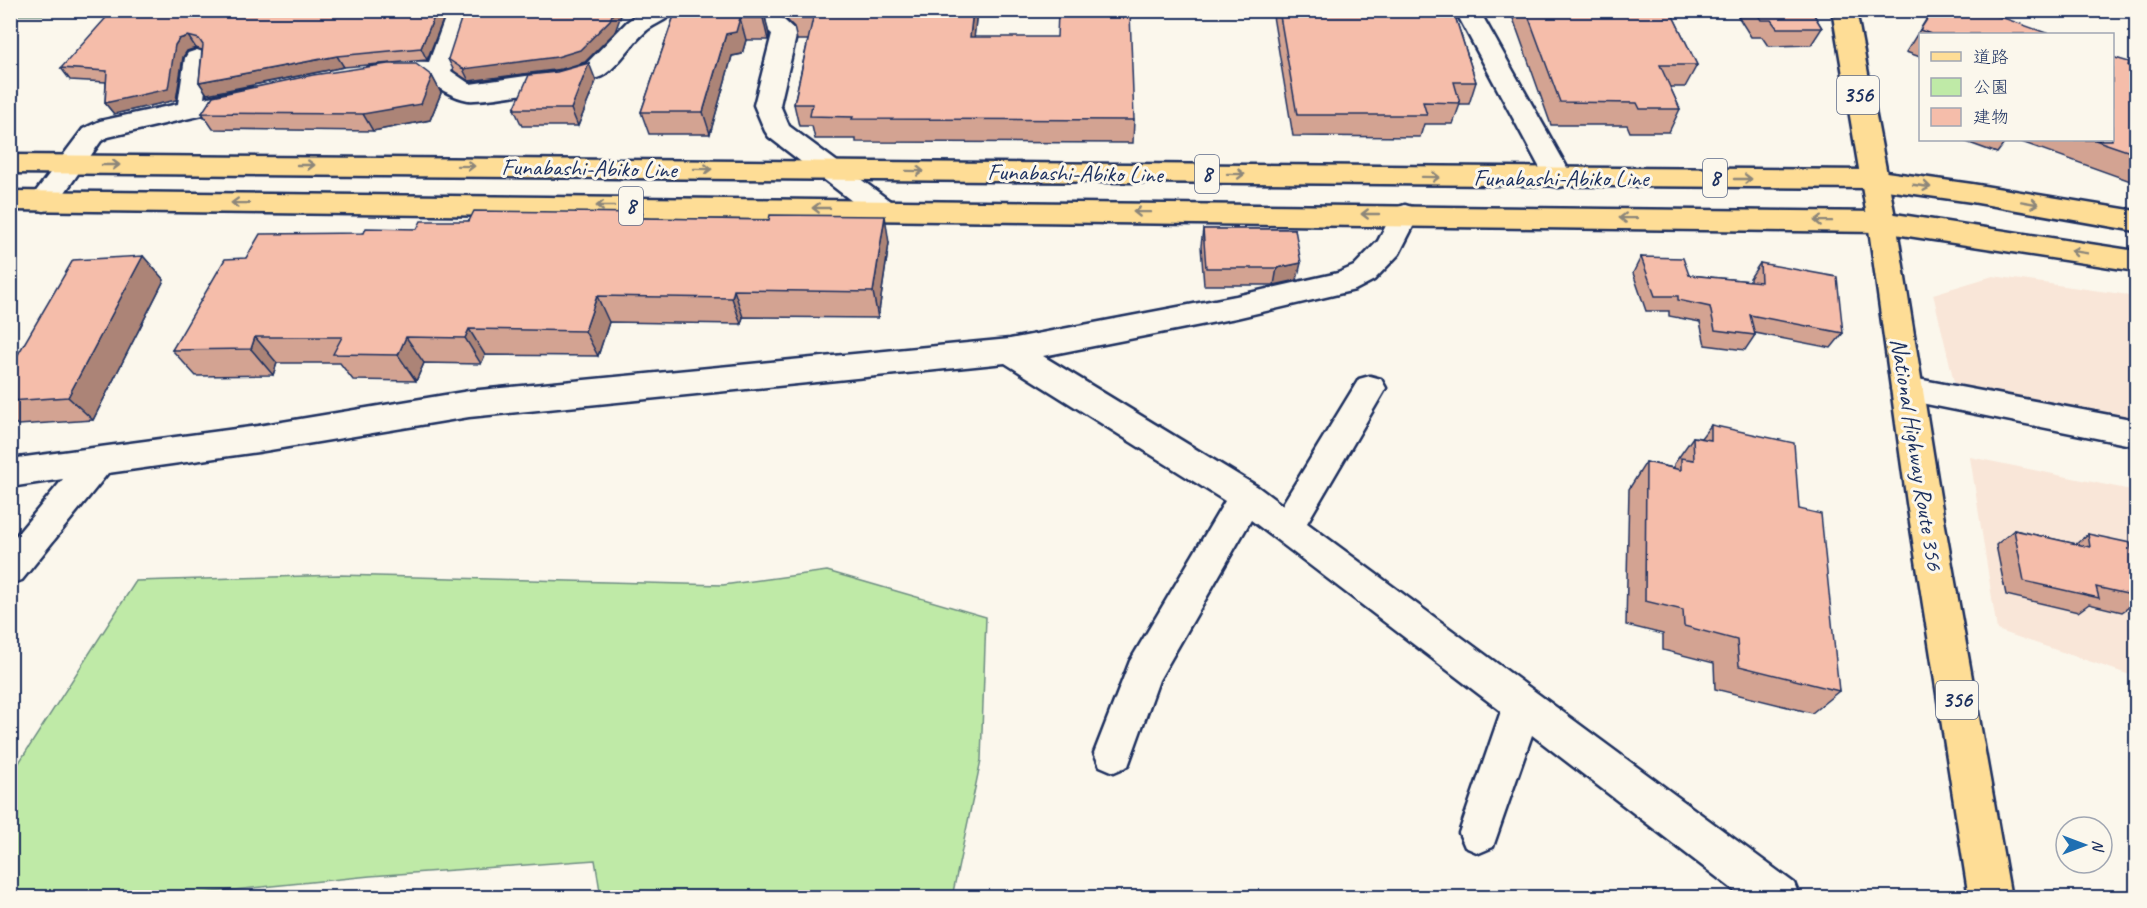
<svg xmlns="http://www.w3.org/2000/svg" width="2147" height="908" font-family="Caveat,'Klee One',sans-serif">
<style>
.built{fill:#f9e6d8}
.green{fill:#bfeaa7;stroke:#6d8c82;stroke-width:1.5}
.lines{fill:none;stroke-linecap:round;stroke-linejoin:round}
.minor-casing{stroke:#1b2f5e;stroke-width:5}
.major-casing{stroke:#1b2f5e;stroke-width:5}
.highway-casing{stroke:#1b2f5e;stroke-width:5}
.minor{fill:#fbf7ec;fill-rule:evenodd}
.major{fill:#fedd96;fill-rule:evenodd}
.highway{fill:#fedd96;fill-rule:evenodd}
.wall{fill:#d3a392;stroke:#1b2f5e;stroke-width:1.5}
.shaded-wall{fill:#ac8477;stroke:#1b2f5e;stroke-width:1.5}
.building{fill:#f5bdaa;stroke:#1b2f5e;stroke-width:1.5}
.oneway{stroke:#8c867a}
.labels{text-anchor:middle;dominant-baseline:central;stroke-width:6;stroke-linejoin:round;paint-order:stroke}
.shield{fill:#fbf7ec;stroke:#5e6b89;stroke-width:1.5}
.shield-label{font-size:22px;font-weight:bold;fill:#1b2f5e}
.street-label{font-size:24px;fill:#1b2f5e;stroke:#fbf7ec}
</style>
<rect width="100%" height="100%" fill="#fbf7ec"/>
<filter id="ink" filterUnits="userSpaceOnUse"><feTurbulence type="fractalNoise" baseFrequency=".0167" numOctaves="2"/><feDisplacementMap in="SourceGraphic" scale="12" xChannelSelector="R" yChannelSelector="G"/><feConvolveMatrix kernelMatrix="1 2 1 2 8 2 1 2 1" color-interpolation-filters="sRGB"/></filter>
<g filter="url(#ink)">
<!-- built -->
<g class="built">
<polygon points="1993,276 2136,296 2136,424 1956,390 1933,294"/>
<polygon points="1970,457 2136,491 2136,677 1997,630"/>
</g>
<!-- green -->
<g class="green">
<polygon points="11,10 193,11 85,15 11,15"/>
<polygon points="827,571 986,617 981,760 952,897 601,897 595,860 370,876 165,897 11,897 11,775 136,581 339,575 723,585"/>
</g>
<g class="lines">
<!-- minor casing -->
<g class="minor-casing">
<g id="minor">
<path d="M448 10H468L470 14 451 71 470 84 562 71 586 64 627 22 643 10H676C670 19 654 24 646 31 631 44 620 64 604 75 591 84 484 102 468 100 452 97 436 87 424 77L378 81 369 79 365 73 369 67 404 61 429 62Z"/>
<polygon points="746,10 773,10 797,32 780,105 789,126 890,201 894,208 890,215 880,218 870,215 769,137 765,131 754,105 772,34"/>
<polygon points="1455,10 1479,10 1573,178 1569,185 1559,187 1549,185"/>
<polygon points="197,50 206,53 209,58 204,98 250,88 259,90 263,96 259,102 108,137 101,141 54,208 44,211 34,208 30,201 34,194 83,129 100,121 178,104 185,58 188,53"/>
<polygon points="1405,205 1415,208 1419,215 1399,254 1374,280 1355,290 1236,318 1043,356 1258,487 1282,505 1359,379 1370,376 1381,379 1386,388 1307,523 1794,883 1800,898 1744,898 1532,735 1493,847 1479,853 1465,847 1459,833 1501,711 1251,520 1159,680 1128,766 1114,772 1100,766 1094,753 1130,661 1225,501 1005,363 469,417 258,452 108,473 22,580 10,584 10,543 63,479 10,487 10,459 258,426 469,391 1010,339 1236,296 1338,273 1354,266 1378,241 1395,208"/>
<polygon points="1907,377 2136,420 2136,446 1896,398 1891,389 1896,380"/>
</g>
</g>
<!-- major casing -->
<g class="major-casing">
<g id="major">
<polygon points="10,155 1872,170 1972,184 2136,211 2136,231 1972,202 1872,188 10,173"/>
<polygon points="10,191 1882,212 2136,251 2136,271 1882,232 10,210"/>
</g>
</g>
<!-- highway casing -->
<g class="highway-casing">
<polygon id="highway" points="1832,10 1856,10 1896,222 1941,503 2011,898 1969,898 1907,503 1868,222"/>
</g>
<!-- minor -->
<use href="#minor" class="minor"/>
<!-- major -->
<use href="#major" class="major"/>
<!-- highway -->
<use href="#highway" class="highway"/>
</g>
<!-- wall -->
<g class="wall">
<polygon points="177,10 447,10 427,60 344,67 207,94 199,82 202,50 196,48 187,51 183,57 176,100 114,114 105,103 106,82 70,80 61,68 176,12"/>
<polygon points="676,10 764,12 769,35 768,40 746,40 742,54 732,56 710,134 649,134 641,112"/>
<polygon points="777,10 977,10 974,37 1134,120 1133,143 856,142 856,139 815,139 812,126 799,126 794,104 808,40 797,40 794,27"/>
<polygon points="1272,10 1453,10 1476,82 1469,104 1460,104 1453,124 1424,124 1420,137 1293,136"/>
<polygon points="1510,10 1670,10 1697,65 1685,87 1670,87 1680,109 1669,132 1630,132 1627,125 1551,125"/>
<polygon points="1734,10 1811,10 1822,28 1811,45 1768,46 1762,37 1751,37"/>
<polygon points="1932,10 2049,34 1920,34 1920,57 1906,52"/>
<polygon points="615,32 585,62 562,69 469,81 454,71 448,59"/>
<polygon points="2128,66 2136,69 2136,183 2016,140 2112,140"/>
<polygon points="432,76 441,93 430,120 373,131 213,129 202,113"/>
<polygon points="596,81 578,126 522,126 514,109"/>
<polygon points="1961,140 2007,140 1997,153"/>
<polygon points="645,218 889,243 878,318 743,317 741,324 609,322 598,356 485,355 481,364 424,363 416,381 353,380 340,363 277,363 273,375 196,376 172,350 246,258 364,233 417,229 469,221"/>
<polygon points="1203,229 1295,229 1297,280 1274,285 1204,285 1201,246"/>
<polygon points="143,256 164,280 93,420 18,425 10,419 10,368"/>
<polygon points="1641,257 1689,275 1750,281 1750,278 1760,263 1843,333 1831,348 1755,333 1755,335 1745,350 1705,345 1700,322 1669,316 1669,311 1646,311 1633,273"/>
<polygon points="2136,323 2136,341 2132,327"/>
<polygon points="1711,425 1799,509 1839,691 1812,713 1715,689 1714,663 1663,650 1663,634 1626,625 1629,489 1646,462 1674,468 1674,464 1693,437 1701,438"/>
<polygon points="2014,530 2076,544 2088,534 2136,570 2136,602 2122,612 2089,604 2078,612 2006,595 1996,545"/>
</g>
<!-- shaded-wall -->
<g class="shaded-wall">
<polygon points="437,10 447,10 427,60 421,48"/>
<polygon points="614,10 623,10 615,32 585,62 562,69 469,81 463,69"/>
<polygon points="973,10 977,10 972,59 970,37"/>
<polygon points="764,12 769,35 768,40 763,18"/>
<polygon points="740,18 746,40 742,54 732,56 710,134 703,112 726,34"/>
<polygon points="188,36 196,48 187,51 183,57 176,100 114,114 105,103 175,45 179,39"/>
<polygon points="337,56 344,67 207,94 199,82"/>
<polygon points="589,63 596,81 578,126 571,109"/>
<polygon points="432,76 441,93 430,120 373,131 363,114"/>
<polygon points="885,216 889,243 878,318 873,292"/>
<polygon points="143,256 164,280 93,420 68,397"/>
<polygon points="1301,263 1297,280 1274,285 1277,268"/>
<polygon points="734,290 743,317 741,324 732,298"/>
<polygon points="597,296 609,322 598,356 585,331"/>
<polygon points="469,329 485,355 481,364 465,338"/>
<polygon points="255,337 277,363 273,375 251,349"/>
<polygon points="406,337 424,363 416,381 398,355"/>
</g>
<!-- building -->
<g class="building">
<polygon points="113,10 176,12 177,10 437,10 421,48 337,56 199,82 203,45 199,39 188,36 179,39 175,45 168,89 105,103 107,71 61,68"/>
<polygon points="464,10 614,10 610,20 580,50 557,57 463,69 448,59"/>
<polygon points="676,10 762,10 764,12 763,18 740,18 736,32 726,34 703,112 641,112"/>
<polygon points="793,10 973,10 970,37 1057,37 1058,13 1130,14 1134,120 852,119 853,117 810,116 812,104 794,104 813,18 793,18"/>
<polygon points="1279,10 1453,10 1476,82 1454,82 1460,103 1423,102 1427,115 1297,115"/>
<polygon points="1526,10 1670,10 1697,65 1660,65 1680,109 1640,109 1637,103 1560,102"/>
<polygon points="1755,10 1811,10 1822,28 1777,28 1771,20 1761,20"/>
<polygon points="1933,10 1981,10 2049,34 1931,34 1920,30"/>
<polygon points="2112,57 2129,62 2128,66 2136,69 2136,154 2095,140 2112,140"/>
<polygon points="589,63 571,109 514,109 529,75 557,72"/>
<polygon points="388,64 416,64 432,76 421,104 363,114 202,113 213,96 313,75"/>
<polygon points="474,211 643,213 641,218 769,220 770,215 885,216 873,292 734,290 732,298 597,296 585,331 469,329 465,338 406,337 398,355 333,354 342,337 255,337 251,349 172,350 225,259 246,258 260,234 364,233 366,228 417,229 421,221 469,221"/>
<polygon points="1203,229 1295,229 1301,263 1277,268 1206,268"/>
<polygon points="143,256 68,397 10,401 10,368 73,260"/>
<polygon points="1641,257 1683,258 1689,275 1761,282 1760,263 1837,277 1843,333 1750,315 1755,335 1715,330 1710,307 1678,300 1678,296 1655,296"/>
<polygon points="1711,425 1794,443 1799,509 1821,514 1839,691 1739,666 1737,640 1684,626 1683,610 1645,601 1646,462 1681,470 1681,458 1694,460 1693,437 1711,440"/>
<polygon points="2014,530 2090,547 2088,534 2130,543 2136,570 2136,596 2096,587 2099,598 2024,581"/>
</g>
<!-- one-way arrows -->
<defs><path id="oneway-shaft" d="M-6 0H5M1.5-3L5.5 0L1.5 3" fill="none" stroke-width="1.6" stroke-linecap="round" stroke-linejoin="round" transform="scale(1.5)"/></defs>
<g class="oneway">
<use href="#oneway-shaft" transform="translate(111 165)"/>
<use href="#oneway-shaft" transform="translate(306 165)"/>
<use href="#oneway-shaft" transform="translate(466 166) rotate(1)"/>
<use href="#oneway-shaft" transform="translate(703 169) rotate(1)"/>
<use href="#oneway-shaft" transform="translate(915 171) rotate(1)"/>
<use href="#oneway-shaft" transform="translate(1236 174) rotate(1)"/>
<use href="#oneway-shaft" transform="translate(1431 177) rotate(1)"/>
<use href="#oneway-shaft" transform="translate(1743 179)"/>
<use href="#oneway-shaft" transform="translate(1922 186) rotate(8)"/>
<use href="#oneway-shaft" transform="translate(240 203) rotate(-179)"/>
<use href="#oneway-shaft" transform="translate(2030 203) rotate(10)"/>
<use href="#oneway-shaft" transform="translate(605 206) rotate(-180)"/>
<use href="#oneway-shaft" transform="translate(821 208) rotate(-180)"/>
<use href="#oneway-shaft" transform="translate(1142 212) rotate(-179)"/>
<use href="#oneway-shaft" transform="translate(1370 214) rotate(-180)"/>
<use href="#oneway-shaft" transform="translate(1628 218) rotate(-179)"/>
<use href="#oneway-shaft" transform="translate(1823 221) rotate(-179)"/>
<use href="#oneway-shaft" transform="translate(2079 252) rotate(-171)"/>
</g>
</g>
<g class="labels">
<!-- shield labels -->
<g class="shield">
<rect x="1837" y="76" width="42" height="38" rx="4.5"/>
<rect x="1195" y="155" width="24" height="38" rx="4.5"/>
<rect x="1703" y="159" width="24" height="38" rx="4.5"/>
<rect x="619" y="187" width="24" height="38" rx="4.5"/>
<rect x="1936" y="681" width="42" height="38" rx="4.5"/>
</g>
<g class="shield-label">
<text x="1858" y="95">356</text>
<text x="1207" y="174">8</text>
<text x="1715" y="178">8</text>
<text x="631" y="206">8</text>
<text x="1957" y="700">356</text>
</g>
<!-- street labels -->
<g class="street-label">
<text transform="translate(589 168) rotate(1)">Funabashi-Abiko Line</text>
<text transform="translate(1075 173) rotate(1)">Funabashi-Abiko Line</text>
<text x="1561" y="178">Funabashi-Abiko Line</text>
<text transform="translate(1917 454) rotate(81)">National Highway Route 356</text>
</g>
</g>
<!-- margin -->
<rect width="2147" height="908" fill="none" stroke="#fbf7ec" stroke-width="36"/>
<rect x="18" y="18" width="2111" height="872" fill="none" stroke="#1b2f5e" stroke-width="2" filter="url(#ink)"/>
<!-- legend -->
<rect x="1919" y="33" width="195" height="108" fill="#fbf7ec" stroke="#a1a7b3" stroke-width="1.5"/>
<rect x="1931" y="52" width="30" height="9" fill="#fedd96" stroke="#a1a7b3" stroke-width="1.5"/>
<text x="1973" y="63" font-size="18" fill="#1b2f5e">道路</text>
<rect x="1931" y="78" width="30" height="18" fill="#bfeaa7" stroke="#a1a7b3" stroke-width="1.5"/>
<text x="1973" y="93" font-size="18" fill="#1b2f5e">公園</text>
<rect x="1931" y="108" width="30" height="18" fill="#f5bdaa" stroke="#a1a7b3" stroke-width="1.5"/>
<text x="1973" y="123" font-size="18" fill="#1b2f5e">建物</text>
<!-- north arrow -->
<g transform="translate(2084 845) rotate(90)"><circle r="28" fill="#fbf7ec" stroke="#a1a7b3" stroke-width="1.5"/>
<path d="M0-4.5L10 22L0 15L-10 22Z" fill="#1f6fb2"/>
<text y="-9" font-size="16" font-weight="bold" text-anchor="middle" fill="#1b2f5e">N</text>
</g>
</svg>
